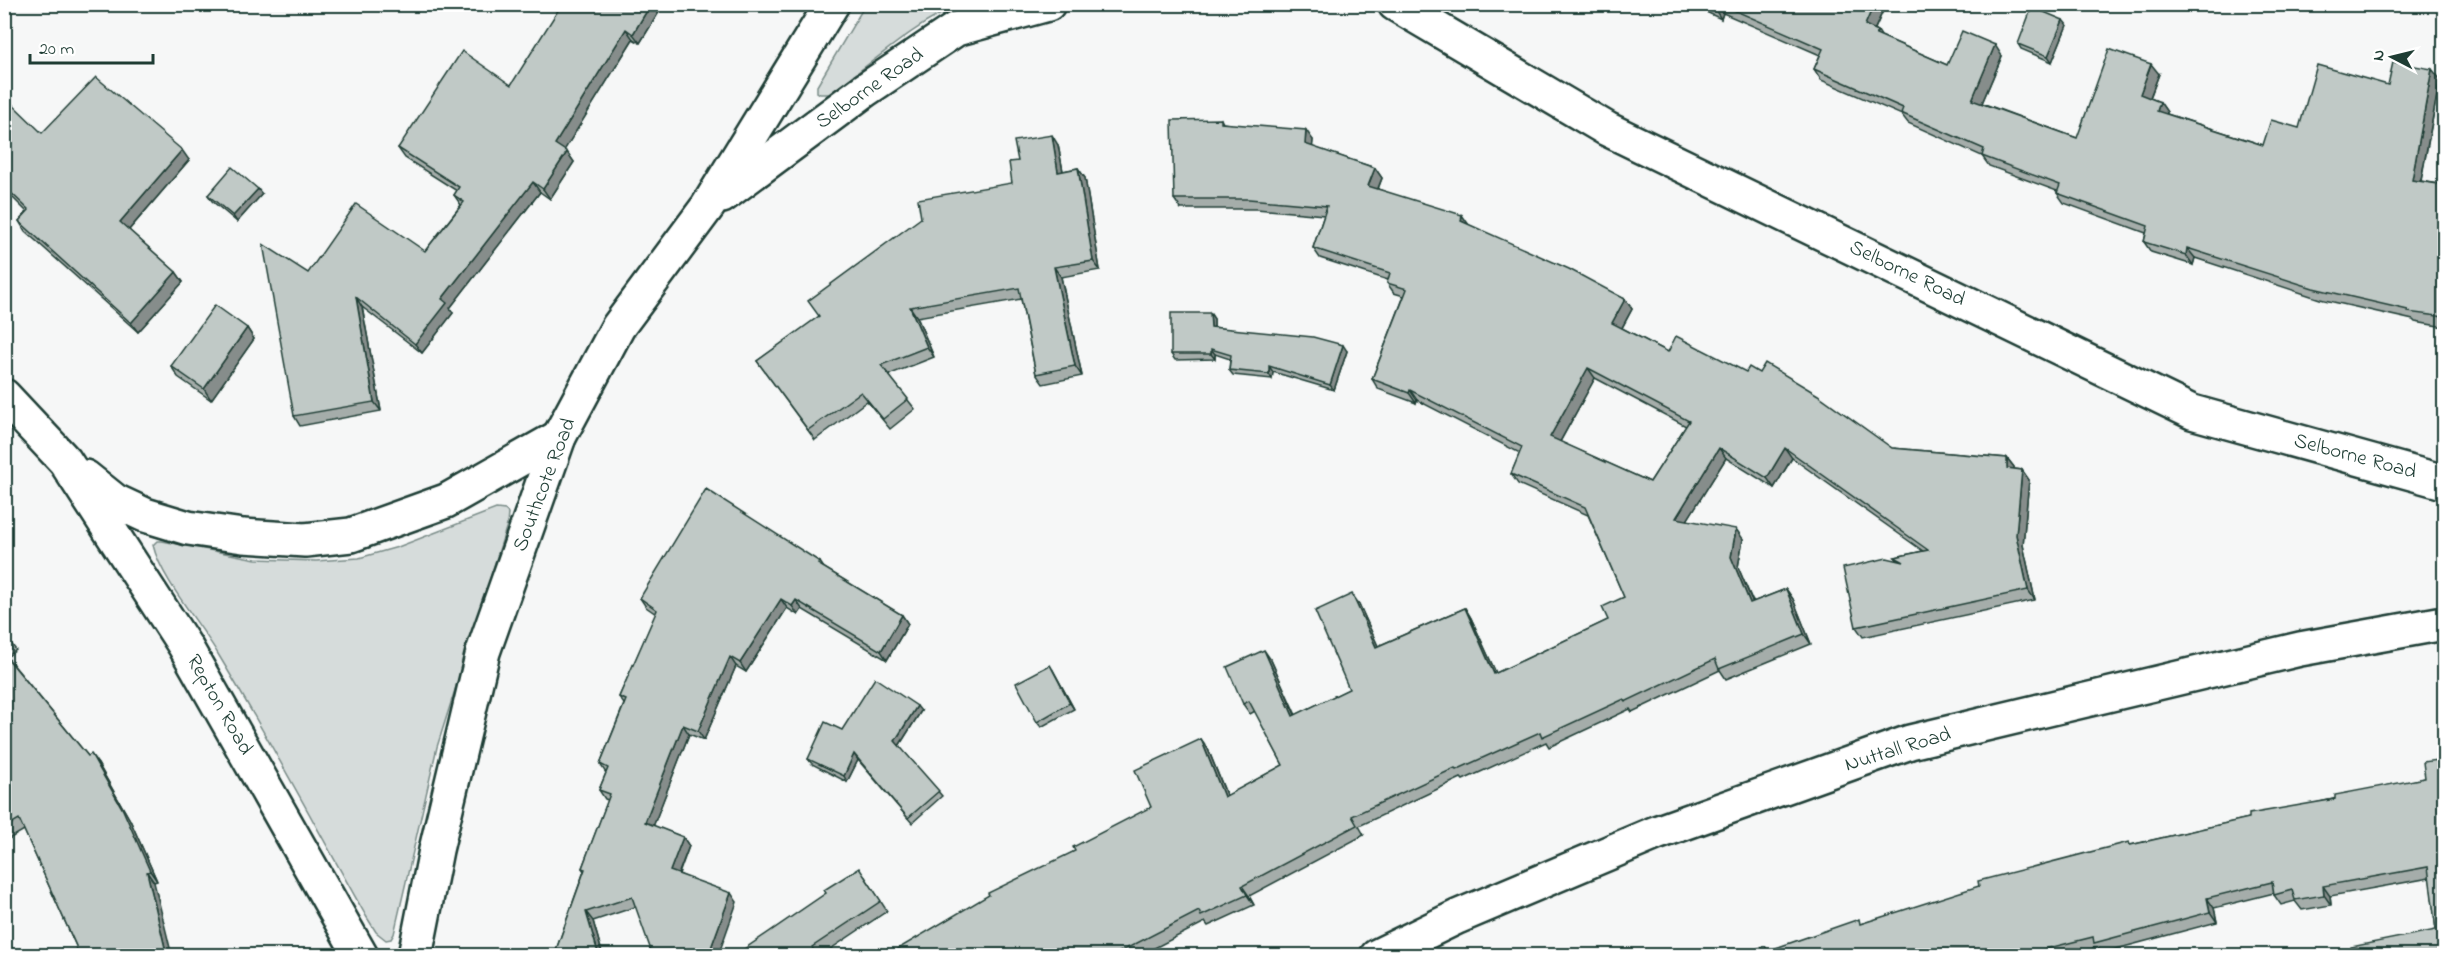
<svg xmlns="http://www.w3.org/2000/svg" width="2449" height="960" font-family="'Indie Flower',sans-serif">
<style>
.green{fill:#d6dcdb;stroke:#7a8c88;stroke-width:1.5}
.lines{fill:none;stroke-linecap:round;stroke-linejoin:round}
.minor-casing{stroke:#1f3d34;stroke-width:38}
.minor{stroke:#fff;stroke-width:33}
.wall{fill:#a5adaa;stroke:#1f3d34;stroke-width:1.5;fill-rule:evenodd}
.shaded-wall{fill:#868d8b;stroke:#1f3d34;stroke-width:1.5}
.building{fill:#c0c9c6;stroke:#1f3d34;stroke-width:1.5;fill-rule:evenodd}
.labels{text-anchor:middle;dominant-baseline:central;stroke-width:5;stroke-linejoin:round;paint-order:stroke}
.street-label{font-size:21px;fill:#1f3d34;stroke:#fff}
</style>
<rect width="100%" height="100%" fill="#f6f7f7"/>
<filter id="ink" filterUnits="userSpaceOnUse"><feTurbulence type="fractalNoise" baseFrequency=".0167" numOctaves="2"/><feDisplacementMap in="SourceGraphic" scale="12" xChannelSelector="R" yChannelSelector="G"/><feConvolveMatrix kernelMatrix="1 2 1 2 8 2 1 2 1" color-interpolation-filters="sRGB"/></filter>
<g filter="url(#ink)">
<!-- green -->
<g class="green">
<path d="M865 5H960C911 25 872 64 829 94H820L817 92V86Z"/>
<path d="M496 509 505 510 508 513 507 525 437 747 394 934 391 939 386 940 376 932 366 916C317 829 270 740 218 654 200 623 161 579 153 545L157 541H162L256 559 316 561 359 558 398 547Z"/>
</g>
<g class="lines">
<!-- minor casing -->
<g class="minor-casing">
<g id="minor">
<polyline points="1395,4 1607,129 2192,412 2444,482"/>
<polyline points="722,196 865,90 956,29 1048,4"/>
<polyline points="4,396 65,461 185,646 361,956"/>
<polyline points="85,477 115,501 145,515 188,528 243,536 305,540 351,535 446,501 559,437"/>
<polyline points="415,956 436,850 483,652 559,437 618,327 708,206 832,4"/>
<polyline points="1377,956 1457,917 1656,833 1910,742 2300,649 2444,623"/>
</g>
</g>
<!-- minor -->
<use href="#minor" class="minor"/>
</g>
<!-- wall -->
<g class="wall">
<polygon points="664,4 640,43 633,39 564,150 567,152 574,162 550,199 540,192 450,308 453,313 422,353 362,307 381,411 300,426 294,416 308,273 425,251 461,205 454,195 457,191 405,158 398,148 511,85"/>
<polygon points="1689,4 1886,4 1875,29 1878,31 1881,36 1947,65 2002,56 1982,103 2077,138 2159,74 2150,98 2160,102 2167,112 2167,114 2263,145 2388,85 2440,79 2421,181 2445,185 2445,327 2415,322 2413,320 2320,299 2195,258 2193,265 2151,252 2144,242 2146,233 2064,203 2057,193 2057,191 1989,166 1982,156 1908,123 1902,115 1821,80 1814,69 1820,55 1723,13 1721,19"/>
<polygon points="2067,25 2052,62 2021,49 2018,44"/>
<polygon points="4,107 42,133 189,160 129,230 176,272 183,282 138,332 25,231 19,221 27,212 4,189"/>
<path d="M1221 119 1223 123 1313 140 1312 147 1375 168 1382 178 1378 189 1469 225 1625 299 1632 309 1622 328 1668 352 1892 448 2007 458 2014 467V469L2022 470 2029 480 2023 545 2035 600 1863 637 1856 627 1898 561 1895 557 1923 551 1792 458 1774 488 1726 458 1687 520 1743 539 1738 567 1753 602 1786 589 1793 599 1811 644 1726 679 1720 670 1632 712 1630 709 1549 747 1546 742 1463 780 1461 778 1359 826 1364 835 1249 896 1254 905 1208 926 1205 922 1139 956H899L1075 851 1151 807 1201 739 1208 749 1227 796 1283 765 1255 711 1250 714 1243 704 1271 660 1296 715 1349 689 1359 604 1378 646 1465 608 1471 618 1496 673 1608 620 1624 597 1588 515 1518 484 1511 474 1520 453 1417 400 1416 403 1378 389 1372 379 1404 296 1394 293 1387 283 1388 280 1320 258 1313 248 1324 215 1256 209H1181L1174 199ZM1595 378 1686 426 1650 482 1560 442Z"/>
<polygon points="1058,145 1063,171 1078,168 1085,178 1100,270 1061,277 1082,376 1043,384 1036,374 1021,299 917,317 934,357 888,375 915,409 890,429 867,401 815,440 757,361 1012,183 1018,161"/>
<polygon points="262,194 237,222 212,201 208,195"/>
<polygon points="1210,313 1214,319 1214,327 1347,351 1334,390 1273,372 1272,379 1233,375 1229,370 1230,359 1215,354 1215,359 1175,360 1171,354"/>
<polygon points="247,328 254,339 211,400 178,377 171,366"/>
<polygon points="820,562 824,568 902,615 908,624 887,660 802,609 798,615 787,608 746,672 736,666 704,740 689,734 653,826 683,837 689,846 679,874 737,902 635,907 593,921 603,956 561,956 556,950 584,871 582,868 608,800 605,799 599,790 606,773 600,764 624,704 619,697 656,614 646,607 640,598"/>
<polygon points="4,634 16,650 7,657 88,756 98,764 130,820 157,881 154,882 76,946 24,830 4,842"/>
<polygon points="1053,670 1074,709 1041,727 1037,722"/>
<polygon points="921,711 899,746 942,796 912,823 858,760 847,782 812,764 808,759 842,730"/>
<polygon points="2445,759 2436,930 2430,878 2330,896 2331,905 2302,910 2295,901 2281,905 2274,895 2274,893 2214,908 2217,922 2101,953 2098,947 2065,956 1736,956 1765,946 1768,951 2131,845 2425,778"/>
<polygon points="865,877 887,911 820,956 734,956"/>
</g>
<!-- shaded-wall -->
<g class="shaded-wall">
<polygon points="651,4 664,4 640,43 633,34"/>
<polygon points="1715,4 1717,4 1723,13 1721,19 1714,8"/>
<polygon points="1874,4 1886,4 1872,35 1865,25"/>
<polygon points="2063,20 2067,25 2052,62 2048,56"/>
<polygon points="626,29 633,39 562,154 555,144"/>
<polygon points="1995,45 2002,56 1979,110 1972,100"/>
<polygon points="2151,64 2159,74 2147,105 2140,94"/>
<polygon points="2432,69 2440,79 2419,190 2412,180"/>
<polygon points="2160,102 2167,112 2164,121 2157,111"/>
<polygon points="1306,130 1313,140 1312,154 1305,144"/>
<polygon points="1052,135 1058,145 1065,182 1058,172"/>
<polygon points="182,150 189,160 127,232 120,222"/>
<polygon points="567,152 574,162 550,199 543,189"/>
<polygon points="1078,168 1085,178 1100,270 1093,261"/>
<polygon points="1375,168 1382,178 1375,196 1368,186"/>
<polygon points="533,182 540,192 450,308 453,313 422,353 415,344 442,299"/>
<polygon points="258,189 262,194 237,222 233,216"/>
<polygon points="1462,215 1469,225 1461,221"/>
<polygon points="2187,248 2195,258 2193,265 2186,255"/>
<polygon points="1054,267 1061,277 1082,376 1075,366"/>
<polygon points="176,272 183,282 138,332 131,323"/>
<polygon points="356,297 362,307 381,411 374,402"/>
<polygon points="1625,299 1632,309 1619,333 1612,323"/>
<polygon points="910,307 917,317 934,357 927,347"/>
<polygon points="1210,313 1214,319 1214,332 1211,327"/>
<polygon points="247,328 254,339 211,400 204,389"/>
<polygon points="1343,345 1347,351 1334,390 1330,385"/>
<polygon points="1211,349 1215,354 1215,359 1211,354"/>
<polygon points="1269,366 1273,372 1272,379 1269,374"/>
<polygon points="1588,368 1595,378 1557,447 1550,437"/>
<polygon points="1410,390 1417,400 1416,403 1409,393"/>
<polygon points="1719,448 1726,458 1683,527 1676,518"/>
<polygon points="1785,448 1792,458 1774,488 1767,478"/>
<polygon points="2007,458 2014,467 2014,478 2007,468"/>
<polygon points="2022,470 2029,480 2023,545 2035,600 2028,590 2016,535"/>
<polygon points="1736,529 1743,539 1738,567 1757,613 1750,603 1731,557"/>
<polygon points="1786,589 1793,599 1811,644 1804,634"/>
<polygon points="1352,594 1359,604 1383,657 1376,647"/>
<polygon points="781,599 787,608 746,672 740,663"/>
<polygon points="796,600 802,609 798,615 792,606"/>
<polygon points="1465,608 1471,618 1501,684 1494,674"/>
<polygon points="902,615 908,624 887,660 881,651"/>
<polygon points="1264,650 1271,660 1300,726 1293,716"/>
<polygon points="730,657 736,666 704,740 698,731"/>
<polygon points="1050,665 1053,670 1074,709 1070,703"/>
<polygon points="917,706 921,711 899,746 895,741"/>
<polygon points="683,725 689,734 651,832 645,822"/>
<polygon points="1201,739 1208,749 1231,807 1224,797"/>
<polygon points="91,754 98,764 130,820 157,881 150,871"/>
<polygon points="854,754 858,760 847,782 844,776"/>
<polygon points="683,837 689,846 676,880 670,871"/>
<polygon points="147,872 154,882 172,956 167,956"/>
<polygon points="1242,886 1249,896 1254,905 1247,895"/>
<polygon points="2323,886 2330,896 2331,905 2324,895"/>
<polygon points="731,893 737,902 718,956 708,956"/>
<polygon points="2207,898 2214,908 2217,922 2210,912"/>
<polygon points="586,912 593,921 603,956 599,956"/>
</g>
<!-- building -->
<g class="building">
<polygon points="562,4 651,4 633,34 626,29 555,144 567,152 543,189 533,182 442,299 447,303 415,344 356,297 374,402 294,416 263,244 308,273 356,204 425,251 464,202 454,195 459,187 398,148 462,51 511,85"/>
<polygon points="1705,4 1715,4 1714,8"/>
<polygon points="1720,4 1874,4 1865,25 1878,31 1876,34 1947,65 1962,31 1995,45 1972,100 2077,138 2109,49 2151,64 2140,94 2160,102 2157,111 2263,145 2271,120 2299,128 2317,65 2388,85 2393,62 2432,69 2412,180 2445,185 2445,317 2407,312 2408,310 2313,288 2187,248 2186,255 2144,242 2148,226 2057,193 2060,185 1982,156 1984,149 1901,113 1903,108 1814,69 1823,49"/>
<polygon points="2032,7 2063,20 2048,56 2018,44"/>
<polygon points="96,77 182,150 120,222 176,272 131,323 19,221 29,210 4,186 4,107 10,102 42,133"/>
<path d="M1221 119V123L1306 130 1305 144 1375 168 1368 186 1462 215 1461 221 1569 269 1625 299 1612 323 1668 352 1676 336 1746 372 1749 367 1759 373 1765 363 1818 395 1892 448 2007 458V468L2022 470 2016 535 2028 590 1856 627 1843 568 1887 558 1904 562 1895 557 1928 550 1785 448 1767 478 1719 448 1676 518 1736 529 1731 557 1750 603 1786 589 1804 634 1719 669 1715 659 1625 702 1624 699 1542 737 1540 732 1456 770 1455 768 1352 816 1357 825 1242 886 1247 895 1201 916 1199 911 1112 956H899L896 950 989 895 988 893 1075 851 1073 847 1151 807 1135 770 1201 739 1224 797 1283 765 1249 701 1243 704 1227 667 1264 650 1293 716 1349 689 1315 611 1352 594 1376 647 1465 608 1494 674 1608 620 1602 607 1624 597 1585 507 1511 474 1522 447 1410 390 1409 393 1372 379 1407 289 1387 283 1390 273 1313 248 1327 206 1249 199H1174L1172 120ZM1588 368 1689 421 1650 482 1550 437Z"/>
<polygon points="1052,135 1058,172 1078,168 1093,261 1054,267 1075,366 1036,374 1019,288 910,307 927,347 881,365 908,399 883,419 861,392 808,430 757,361 819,316 808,301 921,218 918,199 1012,183 1009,162 1018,161 1014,141"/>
<polygon points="232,167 258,189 233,216 208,195"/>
<polygon points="215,305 247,328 204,389 171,366"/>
<polygon points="1171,313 1210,313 1211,327 1313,337 1343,345 1330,385 1269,366 1269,374 1229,370 1231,355 1211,349 1211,354 1171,354"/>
<polygon points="706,489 820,562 818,564 902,615 881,651 796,600 792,606 781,599 740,663 730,657 698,731 683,725 645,822 683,837 670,871 731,893 708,956 653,956 632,897 586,912 599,956 574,956 556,950 585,869 582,868 610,794 599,790 608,768 600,764 626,700 619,697 657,610 640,598"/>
<polygon points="4,634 9,640 4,644"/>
<polygon points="4,654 88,756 91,754 123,810 150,871 147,872 167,956 78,956 76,946 19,819 4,828"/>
<polygon points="1050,665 1070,703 1037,722 1016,683"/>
<polygon points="875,678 917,706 895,741 939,791 908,818 854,754 844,776 808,759 825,722 842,730"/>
<polygon points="2445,759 2445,956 2353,956 2351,947 2436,930 2428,867 2323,886 2324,895 2295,900 2292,890 2274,895 2272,882 2207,898 2210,912 2094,943 2093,937 2029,953 2030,956 1736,956 1765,946 1767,951 1859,919 1860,924 1979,886 1978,881 2129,842 2130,845 2249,818 2249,814 2335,799 2335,795 2425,778 2423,762"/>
<polygon points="859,868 881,901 812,947 814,951 808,956 734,956 826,893 824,890"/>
</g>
</g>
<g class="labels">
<!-- street labels -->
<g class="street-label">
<text transform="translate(870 89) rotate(-35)">Selborne Road</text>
<text transform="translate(1907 274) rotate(26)">Selborne Road</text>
<text transform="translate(2355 457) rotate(15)">Selborne Road</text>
<text transform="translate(545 485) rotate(-69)">Southcote Road</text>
<text transform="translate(219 705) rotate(60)">Repton Road</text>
<text transform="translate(1898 750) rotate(-17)">Nuttall Road</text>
</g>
</g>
<!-- margin -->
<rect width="2449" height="960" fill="none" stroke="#fff" stroke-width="24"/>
<rect x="12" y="12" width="2425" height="936" fill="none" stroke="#1f3d34" stroke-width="2" filter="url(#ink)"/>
<!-- north arrow -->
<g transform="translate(2392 57) rotate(277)" stroke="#ffffff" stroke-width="4.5" paint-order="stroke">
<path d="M0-4.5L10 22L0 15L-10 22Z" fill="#1f3d34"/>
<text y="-9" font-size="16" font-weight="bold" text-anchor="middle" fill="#1f3d34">N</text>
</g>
<!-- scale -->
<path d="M30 54v9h123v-9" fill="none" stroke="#1f3d34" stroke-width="3"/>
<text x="39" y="54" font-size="18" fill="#1f3d34" stroke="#ffffff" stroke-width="4.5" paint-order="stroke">20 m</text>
</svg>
